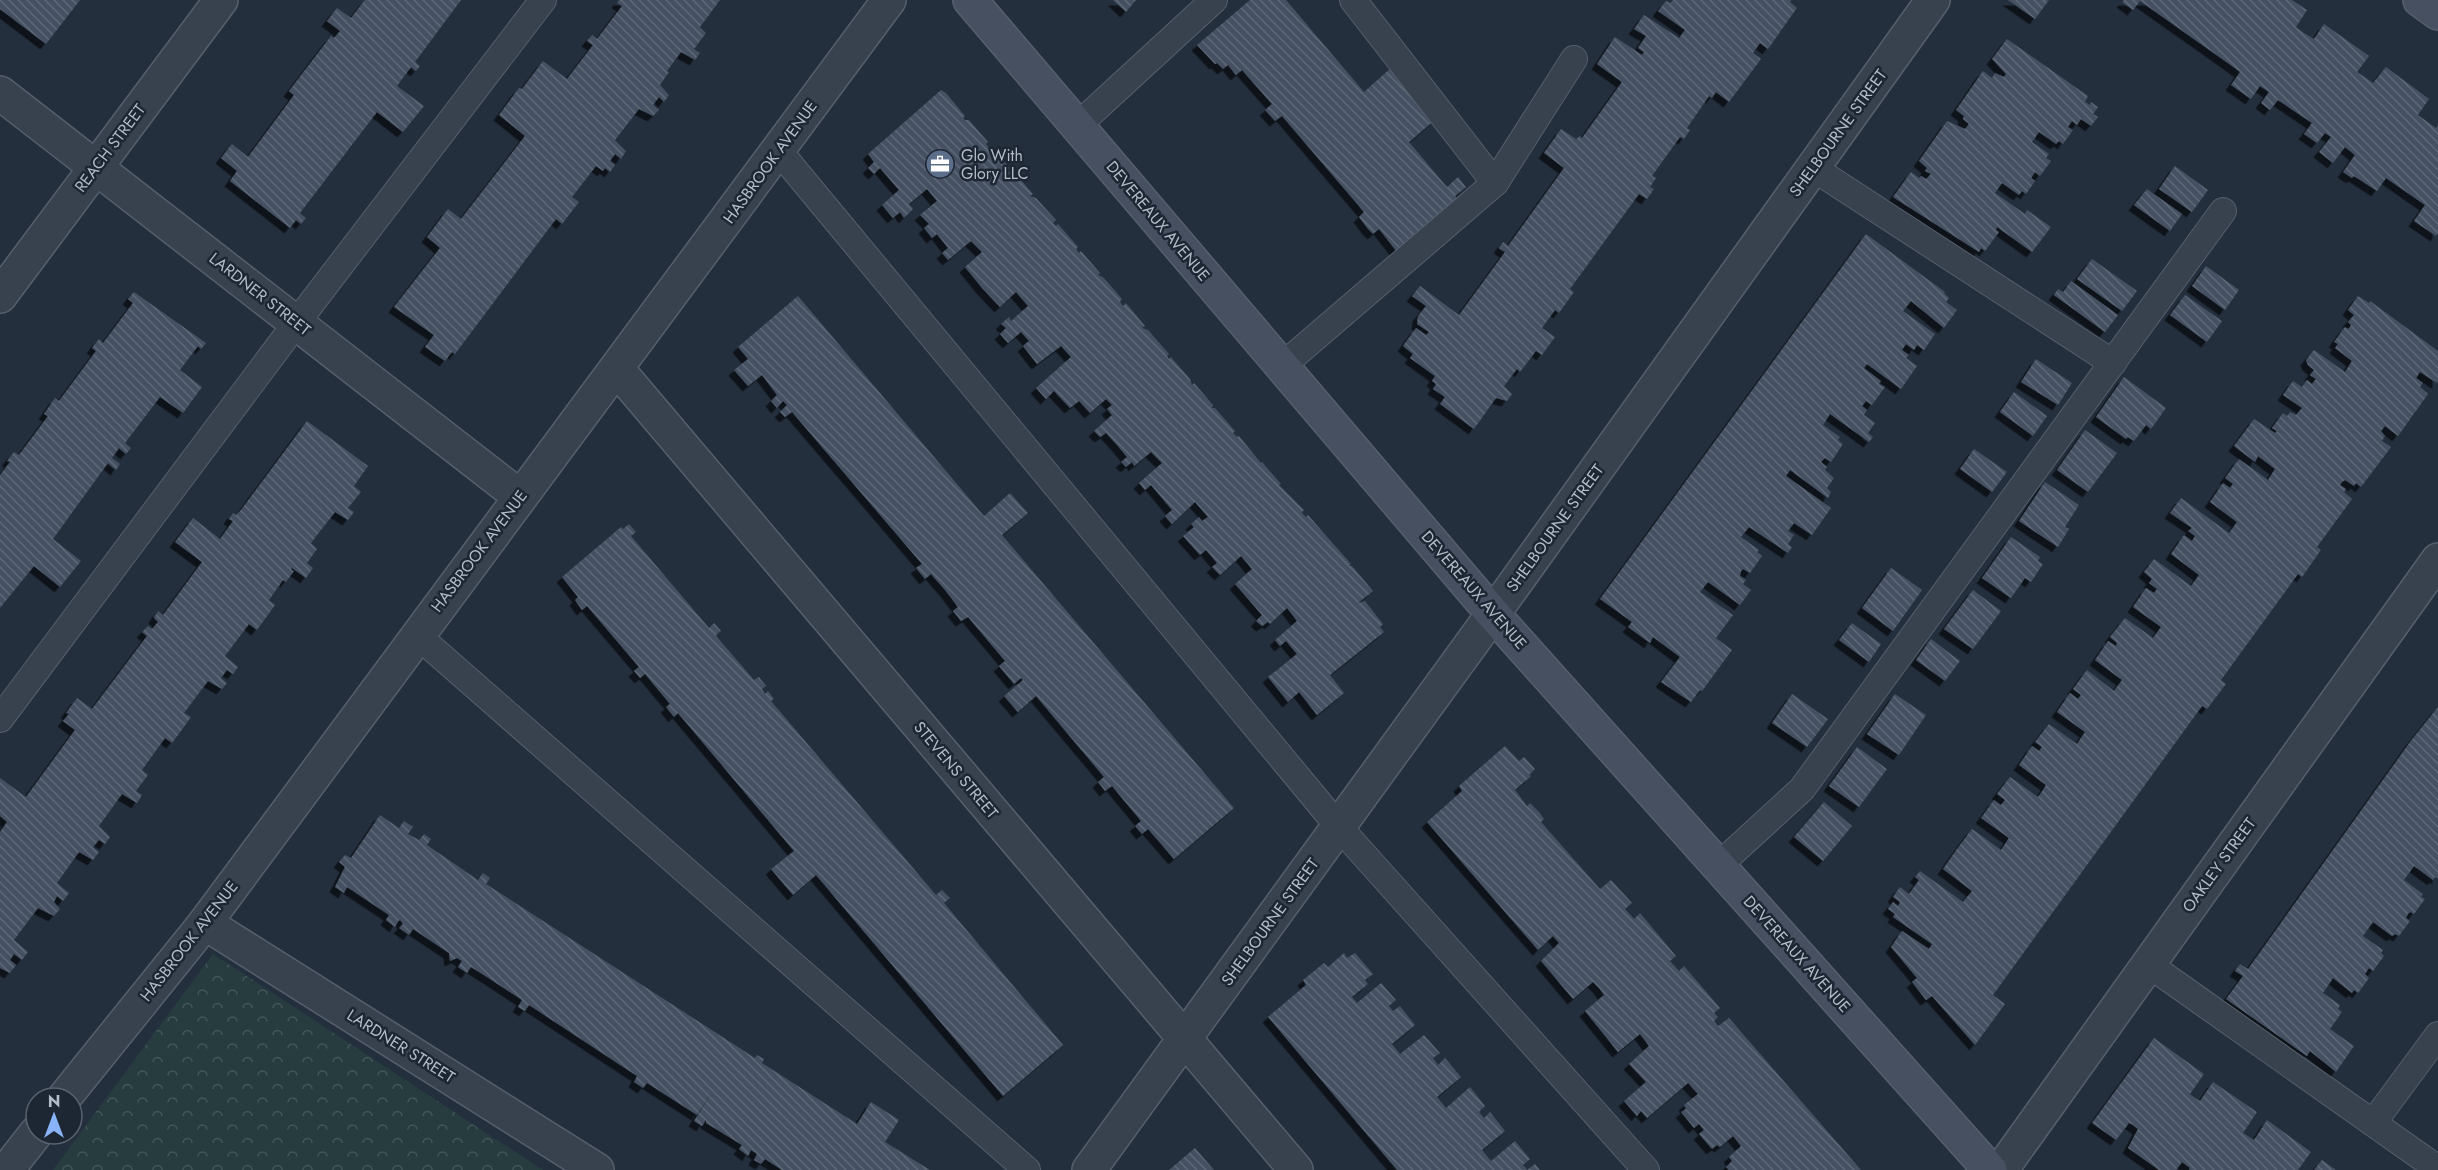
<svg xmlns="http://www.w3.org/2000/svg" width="2438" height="1170" font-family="Jost,sans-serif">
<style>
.park{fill:url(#park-crowns)}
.building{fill:url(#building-back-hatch);filter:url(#shadow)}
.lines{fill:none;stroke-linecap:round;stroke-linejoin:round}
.lane-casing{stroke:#565f6c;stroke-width:28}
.street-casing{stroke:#565f6c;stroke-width:36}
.secondary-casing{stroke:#565f6c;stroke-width:36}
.lane{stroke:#38414e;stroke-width:26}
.street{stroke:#38414e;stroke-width:33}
.secondary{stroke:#465061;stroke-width:33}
.labels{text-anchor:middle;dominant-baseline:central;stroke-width:5;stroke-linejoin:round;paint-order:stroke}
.street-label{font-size:16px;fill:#b4bcc9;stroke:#1d2633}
.poi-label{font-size:16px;fill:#b4bcc9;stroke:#1d2633;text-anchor:start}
</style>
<defs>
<pattern id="park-crowns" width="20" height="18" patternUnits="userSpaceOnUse" patternTransform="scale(1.5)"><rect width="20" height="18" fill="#263c3f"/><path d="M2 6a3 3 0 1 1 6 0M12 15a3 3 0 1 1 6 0" fill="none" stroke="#435659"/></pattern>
<pattern id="building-back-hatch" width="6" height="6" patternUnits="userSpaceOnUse" patternTransform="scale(1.5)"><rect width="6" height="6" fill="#455162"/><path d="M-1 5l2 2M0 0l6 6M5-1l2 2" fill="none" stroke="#5d6877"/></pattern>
<filter id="shadow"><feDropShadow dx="-5.5" dy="5.5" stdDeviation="0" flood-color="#0009"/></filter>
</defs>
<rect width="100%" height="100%" fill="#242f3e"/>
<!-- park -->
<polygon class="park" points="213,954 543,1170 53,1170"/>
<!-- building -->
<g class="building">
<polygon points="0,0 80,0 46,44 0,9"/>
<polygon points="365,0 461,0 415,62 420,66 416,71 411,67 397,86 424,106 403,132 377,112 300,213 306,218 301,224 296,220 290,228 230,181 237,171 221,158 232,144 248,157 294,95 289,91 331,36 334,38 340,31 327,21 337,8 351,18"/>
<polygon points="619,0 720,0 700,27 706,33 694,49 700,53 695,60 681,52 667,71 669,72 660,85 669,95 664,102 659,97 653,105 659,110 653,116 639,109 615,140 626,151 621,159 615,154 610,161 615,165 610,172 605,168 603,171 596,166 572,197 579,202 562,224 556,219 455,354 452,352 445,361 425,347 434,335 394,307 440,248 427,237 448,209 461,219 525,136 499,115 519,88 522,89 543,61 567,79 593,45 587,41 592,35 597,39 622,6 617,3"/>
<polygon points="1113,0 1136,0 1126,12"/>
<polygon points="1250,0 1286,0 1364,92 1392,67 1436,119 1409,142 1447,187 1458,177 1466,187 1455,196 1458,200 1397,252 1379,229 1373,234 1368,229 1359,217 1364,212 1282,116 1275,121 1265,110 1272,104 1242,70 1236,75 1228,65 1223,69 1217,63 1215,64 1197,45"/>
<polygon points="1673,0 1791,0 1790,2 1797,8 1768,49 1760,43 1753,53 1761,59 1729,102 1716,92 1712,98 1709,96 1687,128 1690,130 1684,139 1680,137 1652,176 1656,178 1650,187 1654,189 1647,199 1639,194 1570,289 1574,292 1559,313 1555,310 1542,328 1555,337 1542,355 1536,351 1520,372 1517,369 1504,386 1512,394 1507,401 1496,398 1474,429 1440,404 1445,397 1433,389 1436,384 1432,381 1435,376 1410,358 1413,354 1403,346 1416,328 1426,335 1429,332 1417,324 1418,316 1426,306 1412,296 1420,286 1459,315 1505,252 1499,248 1503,242 1508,246 1564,168 1544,153 1561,129 1576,139 1580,136 1582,138 1622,82 1597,64 1615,37 1642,55 1644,52 1638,48 1646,36 1634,29 1644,15 1679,38 1685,30 1658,11 1666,1 1670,3"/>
<polygon points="2008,0 2049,0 2035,19"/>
<polygon points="2124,0 2292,0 2307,10 2296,27 2304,33 2314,39 2324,24 2369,56 2357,72 2366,78 2373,83 2386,67 2429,99 2418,115 2436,128 2438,125 2438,233 2436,236 2414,221 2425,205 2386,178 2377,191 2354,176 2352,178 2343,172 2355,155 2345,147 2333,163 2319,152 2331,137 2325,133 2317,143 2304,134 2312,123 2278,100 2270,110 2261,103 2269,92 2260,86 2251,99 2231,85 2240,72 2232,66 2140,1 2133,10 2122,2"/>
<polygon points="2007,39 2088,96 2085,102 2090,105 2091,102 2098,107 2093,114 2098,117 2091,126 2081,119 2077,125 2072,121 2068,127 2073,130 2063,144 2059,141 2056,144 2039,132 2032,142 2049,154 2046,158 2051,161 2040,176 2035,172 2031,178 2035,181 2026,194 2022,191 2019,195 2002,183 1995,193 2025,214 2027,210 2051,227 2032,252 1997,227 1996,230 1999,232 1985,251 1981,248 1979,252 1893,197 1911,172 1919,178 1921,176 1926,179 1931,174 1925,171 1927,168 1919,161 1947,121 1965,129 1969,124 1963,119 1964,116 1956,110 1983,71 1992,78 1995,73 2004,77 2006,74 1992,59"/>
<polygon points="941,90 946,93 965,116 963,118 965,120 969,120 988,142 986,144 989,148 991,147 1010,168 1008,170 1010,172 1014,172 1033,194 1030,196 1036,198 1056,220 1053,223 1056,226 1058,224 1078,247 1076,249 1079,253 1081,251 1100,273 1098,275 1104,278 1122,299 1120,302 1123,306 1126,303 1145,326 1142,328 1148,330 1169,354 1167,356 1169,359 1171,357 1190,379 1192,385 1194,383 1213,405 1212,408 1215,408 1235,431 1233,433 1237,437 1239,436 1261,463 1262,462 1281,484 1279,485 1304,510 1302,512 1303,514 1306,517 1308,515 1351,564 1349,566 1352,566 1373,591 1358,603 1365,601 1383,624 1380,627 1384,632 1330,675 1344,693 1317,715 1299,692 1288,702 1268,677 1297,654 1286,641 1280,646 1275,640 1297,621 1287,608 1270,624 1268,622 1262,626 1256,621 1262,615 1235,584 1252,569 1247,563 1241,556 1220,575 1212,567 1217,563 1206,550 1200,555 1183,536 1194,527 1191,524 1199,517 1202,521 1208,517 1195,502 1172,524 1165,516 1172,510 1151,485 1145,490 1139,483 1162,463 1151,452 1134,466 1132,462 1126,467 1121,462 1127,457 1117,445 1106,433 1100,437 1094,431 1112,415 1107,409 1112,405 1106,399 1090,413 1079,401 1070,408 1054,391 1046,399 1036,388 1071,357 1061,346 1037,364 1023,346 1029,341 1021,332 1008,343 1000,334 1006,328 1001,324 1009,317 1011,321 1028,306 1016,292 1000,307 982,288 965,267 982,252 971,241 948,260 942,253 948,248 937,234 932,238 924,228 929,224 920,215 937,201 927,189 909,204 913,209 904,218 900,212 893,218 882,205 899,190 880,168 874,174 868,168 874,162 868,154"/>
<polygon points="2175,166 2208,190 2192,212 2159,189"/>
<polygon points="2147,189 2182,214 2170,231 2134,205"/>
<polygon points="1866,234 1945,292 1944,293 1949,298 1946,302 1957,310 1944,328 1911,301 1903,311 1935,334 1924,350 1917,345 1914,350 1906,344 1902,350 1909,355 1906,358 1917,366 1901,389 1867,364 1864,368 1881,381 1879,384 1885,387 1872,405 1866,401 1862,406 1867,410 1864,415 1875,423 1868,433 1873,437 1869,442 1830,414 1823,425 1840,437 1838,440 1843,444 1831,462 1825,458 1821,462 1827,467 1825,470 1834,478 1827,488 1831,492 1828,498 1790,470 1786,476 1831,508 1812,535 1794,523 1788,531 1794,535 1788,544 1792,547 1788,553 1749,527 1741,537 1759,550 1757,552 1762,556 1750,573 1743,569 1741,571 1740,576 1746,580 1743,584 1751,590 1740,605 1708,582 1700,592 1733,615 1716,638 1732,650 1702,691 1700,690 1691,702 1661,682 1680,657 1653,637 1650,643 1628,627 1632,622 1600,599"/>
<polygon points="2092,259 2137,291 2122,311 2077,279"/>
<polygon points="2206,266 2239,290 2225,310 2192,286"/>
<polygon points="2071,281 2118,315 2105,332 2054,295 2058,289 2063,292"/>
<polygon points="134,292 206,343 201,349 198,346 180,370 202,387 183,413 160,397 125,443 131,448 126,454 119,448 112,458 120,464 116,470 108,463 53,539 81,561 60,587 34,566 0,608 0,475 10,462 7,461 14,452 19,455 48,416 44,414 55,398 59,401 96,351 92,348 99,339 103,343 133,303 128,299"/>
<polygon points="2185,295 2222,321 2207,342 2170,315"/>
<polygon points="798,296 984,516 1010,493 1028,513 1002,535 1234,808 1174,859 1148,829 1142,834 1135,826 1141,821 1112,786 1105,791 1098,782 1104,777 1036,696 1018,712 1004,696 1023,680 1021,678 1014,684 999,666 1005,661 968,617 961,621 953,611 958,607 945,590 931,574 925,579 916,568 922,564 792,412 785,417 780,412 787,405 783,401 777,408 771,401 777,395 762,375 748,386 734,370 748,359 738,347"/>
<polygon points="2358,296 2369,303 2370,301 2438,351 2438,382 2437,383 2420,372 2416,378 2423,383 2420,387 2428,394 2398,436 2385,426 2381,431 2385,436 2382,441 2391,447 2361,487 2356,483 2354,486 2345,480 2342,482 2340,485 2346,489 2344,492 2352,499 2317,547 2321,550 2302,577 2298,574 2221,680 2226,684 2207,709 2202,706 1993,995 2005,1004 1975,1045 1932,996 1926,1000 1912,982 1917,978 1891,947 1902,931 1929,949 1932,944 1893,917 1895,914 1888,909 1893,902 1898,906 1900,902 1893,897 1900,887 1909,894 1919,880 1915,877 1920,871 1963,902 1972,891 1943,869 1957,849 1972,829 2001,850 2009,838 1981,818 1994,800 2001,805 2005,800 1997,794 2010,777 2038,797 2043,790 2046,785 2019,765 2032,746 2039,751 2042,747 2035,742 2049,724 2077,744 2085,732 2057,712 2070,693 2078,699 2081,695 2073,689 2087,670 2114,691 2122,680 2095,660 2108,641 2116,646 2117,643 2110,637 2125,618 2153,638 2161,627 2133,607 2146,588 2154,593 2157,589 2149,583 2152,579 2144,572 2154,559 2191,586 2199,575 2171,554 2184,535 2192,541 2195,536 2188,531 2192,528 2170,513 2181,498 2229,533 2237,522 2210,502 2223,483 2230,488 2233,484 2225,478 2239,459 2268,480 2275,469 2258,456 2255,462 2234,446 2254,419 2275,433 2277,431 2272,428 2283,413 2287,416 2290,412 2296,415 2302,408 2283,395 2293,381 2302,387 2307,380 2312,384 2316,379 2310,375 2314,370 2308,365 2306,360 2314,350 2345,372 2352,361 2335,348 2338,344 2334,342 2345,327 2348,329 2350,327 2351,325 2348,322 2354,315 2348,310"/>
<polygon points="2036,359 2072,383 2058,405 2021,382"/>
<polygon points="2124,377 2166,408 2151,429 2146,425 2134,441 2128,437 2126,439 2096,417"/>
<polygon points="2014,392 2047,416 2033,436 2000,412"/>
<polygon points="307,421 368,466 354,486 361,492 348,508 354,512 348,520 335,512 311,543 317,549 307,563 313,568 306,578 292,568 291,570 294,571 286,582 283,580 269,600 275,605 257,630 249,624 225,656 238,667 233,674 227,670 221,678 227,683 222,689 208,681 184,713 191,717 181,731 172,743 165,738 142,770 148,775 136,791 142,795 137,803 122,794 99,826 110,837 105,844 99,840 93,847 99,852 93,860 79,852 57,883 69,893 63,901 57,896 54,902 60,909 54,916 38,908 14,940 28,952 22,960 14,954 10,960 16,965 10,973 0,968 0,832 7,822 0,816 0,778 26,797 75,730 63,721 69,714 66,713 77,698 92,709 147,636 142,632 148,626 152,629 158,622 154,618 158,611 163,615 202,562 175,542 193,518 220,539 233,521 229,519 233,513 236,515 241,510"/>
<polygon points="2085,430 2117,453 2088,492 2057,470"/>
<polygon points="1974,449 2007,472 1992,492 1960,469"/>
<polygon points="2045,482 2079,505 2065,527 2069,529 2058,547 2019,521"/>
<polygon points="629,524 636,532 631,536 709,628 714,623 721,631 716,635 717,637 754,680 759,677 766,686 762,689 765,694 768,691 774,699 771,701 936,895 942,890 950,898 944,903 1063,1045 1003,1096 816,875 793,895 771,869 794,851 678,713 674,717 666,707 670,704 645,674 640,678 634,671 639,667 587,606 582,610 575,600 578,597 562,577 621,527 623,529"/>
<polygon points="2011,537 2040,557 2038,561 2043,564 2031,582 2025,578 2011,598 1982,578"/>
<polygon points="1891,568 1922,590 1893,631 1862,608"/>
<polygon points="1973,590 2001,611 1973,649 1944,629"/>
<polygon points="1852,623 1881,644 1869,662 1839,640"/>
<polygon points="1931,639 1960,661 1945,681 1916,660"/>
<polygon points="1792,694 1828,719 1807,747 1772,723"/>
<polygon points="1895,694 1926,715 1899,755 1867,734"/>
<polygon points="2438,707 2438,879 2435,877 2433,880 2414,866 2404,880 2423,894 2421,897 2425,899 2414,914 2410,912 2408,914 2406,918 2410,921 2399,936 2395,934 2392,936 2373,922 2363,936 2383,950 2381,953 2384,956 2373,971 2369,968 2365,974 2369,978 2358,993 2354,990 2352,993 2333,978 2323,993 2340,1005 2338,1009 2342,1012 2330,1029 2354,1046 2336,1072 2310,1051 2307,1056 2226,999 2243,976 2235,971 2240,964 2248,969 2410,742"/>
<polygon points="1505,746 1519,761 1524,757 1535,769 1529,775 1531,776 1515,790 1527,806 1530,803 1539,812 1544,819 1541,822 1600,889 1611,880 1632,903 1625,909 1634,919 1640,913 1676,956 1670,961 1679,971 1684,966 1720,1008 1714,1013 1718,1017 1714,1021 1718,1026 1729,1018 1861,1170 1729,1170 1726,1167 1732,1161 1729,1157 1741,1146 1733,1136 1720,1147 1717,1145 1712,1149 1699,1134 1704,1130 1699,1124 1694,1128 1681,1112 1686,1109 1684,1105 1698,1094 1688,1083 1647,1118 1641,1111 1637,1116 1624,1101 1646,1082 1629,1064 1649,1046 1640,1034 1618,1052 1585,1011 1604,995 1599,988 1593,982 1573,999 1541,961 1559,943 1553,936 1538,950 1427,822 1462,791 1459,786"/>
<polygon points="1857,747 1887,769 1859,807 1829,786"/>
<polygon points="1824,802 1852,826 1823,861 1794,837"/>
<polygon points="380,815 399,828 404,821 413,827 408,834 419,840 424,834 431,839 427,845 443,856 478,880 483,873 490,878 486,884 755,1058 757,1055 764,1059 762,1063 857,1124 871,1102 899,1120 885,1142 930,1170 782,1170 765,1159 761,1164 754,1160 757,1154 751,1150 748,1156 739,1149 742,1145 706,1123 706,1120 702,1126 694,1121 713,1091 697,1115 647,1083 643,1088 634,1082 637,1076 529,1005 525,1011 518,1007 522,1000 490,979 471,967 467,973 458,967 462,961 457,958 450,961 449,953 413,929 409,935 399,928 403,924 401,921 399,920 395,927 386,920 389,915 347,887 344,893 335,887 345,867 339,862 345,855 351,858"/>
<polygon points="1344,953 1347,958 1355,953 1373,974 1365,980 1368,984 1352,997 1357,1003 1381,983 1396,1000 1389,1006 1393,1011 1400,1006 1415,1025 1392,1044 1400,1054 1424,1035 1440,1053 1433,1058 1438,1065 1445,1058 1461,1077 1437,1097 1446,1108 1470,1087 1485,1106 1479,1112 1484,1118 1490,1112 1505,1131 1482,1150 1491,1161 1515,1141 1530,1159 1523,1165 1525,1167 1527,1170 1535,1164 1540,1170 1397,1170 1268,1017 1306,985 1303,980 1324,963 1328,967"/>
<polygon points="2154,1038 2204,1074 2190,1094 2195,1098 2200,1101 2213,1082 2257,1112 2243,1133 2254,1140 2267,1120 2311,1152 2298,1170 2189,1170 2190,1168 2182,1162 2176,1170 2159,1170 2128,1148 2138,1129 2133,1125 2129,1123 2116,1140 2092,1123"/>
<polygon points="1195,1148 1214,1170 1169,1170"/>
<polygon points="2322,1160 2336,1170 2314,1170"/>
</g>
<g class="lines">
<!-- lane casing -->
<g class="lane-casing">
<g id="lane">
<polyline points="1353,0 1495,183"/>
<polyline points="1077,126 1214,0"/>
<polyline points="778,150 1339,827 1646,1170"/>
<polyline points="1813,168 2113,363"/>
<polyline points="1282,366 1495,183 1574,59"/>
<polyline points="417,635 1027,1170"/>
<polyline points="0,719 297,322 543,0"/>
<polyline points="1718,866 1802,789 2223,211"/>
<polyline points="2148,964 2438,1169"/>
<polyline points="2373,1123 2438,1035"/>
</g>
</g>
<!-- street casing -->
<g class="street-casing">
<g id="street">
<polyline points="0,93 519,496"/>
<polyline points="0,296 221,0"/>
<polyline points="617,369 1296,1170"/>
<polyline points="205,923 597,1170"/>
<polyline points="64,1098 205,923 889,0"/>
<polyline points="7,1170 36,1133"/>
<polyline points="1089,1170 1493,614 1933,0"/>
<polyline points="2001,1170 2438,560"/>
</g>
</g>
<!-- secondary casing -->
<g class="secondary-casing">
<g id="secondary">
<polyline points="970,0 1493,614 1990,1170"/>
<polyline points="2420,0 2438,13"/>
</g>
</g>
<!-- lane -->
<use href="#lane" class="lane"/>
<!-- street -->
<use href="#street" class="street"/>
<!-- secondary -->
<use href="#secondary" class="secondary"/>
</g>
<!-- icons -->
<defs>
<g id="office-disc" transform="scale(1.5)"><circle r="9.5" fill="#5c6f8a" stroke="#1d2633"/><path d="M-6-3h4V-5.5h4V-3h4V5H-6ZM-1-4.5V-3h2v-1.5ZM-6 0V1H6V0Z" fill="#fff"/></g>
</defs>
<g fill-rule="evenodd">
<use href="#office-disc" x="940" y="164"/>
</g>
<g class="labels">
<!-- street labels -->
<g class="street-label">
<text transform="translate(1838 133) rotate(-54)">SHELBOURNE STREET</text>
<text transform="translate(110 148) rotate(-53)">REACH STREET</text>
<text transform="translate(770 162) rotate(-54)">HASBROOK AVENUE</text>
<text transform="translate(1158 221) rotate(50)">DEVEREAUX AVENUE</text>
<text transform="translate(260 294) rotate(38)">LARDNER STREET</text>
<text transform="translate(1555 528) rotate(-54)">SHELBOURNE STREET</text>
<text transform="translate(479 551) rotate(-53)">HASBROOK AVENUE</text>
<text transform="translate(1474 590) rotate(49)">DEVEREAUX AVENUE</text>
<text transform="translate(956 770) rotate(50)">STEVENS STREET</text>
<text transform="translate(2219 865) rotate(-54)">OAKLEY STREET</text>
<text transform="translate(1270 922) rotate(-54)">SHELBOURNE STREET</text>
<text transform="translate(189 941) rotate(-52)">HASBROOK AVENUE</text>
<text transform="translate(1797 954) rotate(48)">DEVEREAUX AVENUE</text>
<text transform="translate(401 1046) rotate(32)">LARDNER STREET</text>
</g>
<!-- poi labels -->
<g class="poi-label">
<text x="961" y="155">Glo With<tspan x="961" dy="18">Glory LLC</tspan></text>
</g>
</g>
<!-- north arrow -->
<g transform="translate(54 1116)"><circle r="28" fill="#1d2633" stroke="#59626f" stroke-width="1.5"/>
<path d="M0-4.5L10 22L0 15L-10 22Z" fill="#8ab4f8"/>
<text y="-9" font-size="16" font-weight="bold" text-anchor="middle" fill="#b4bcc9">N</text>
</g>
</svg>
